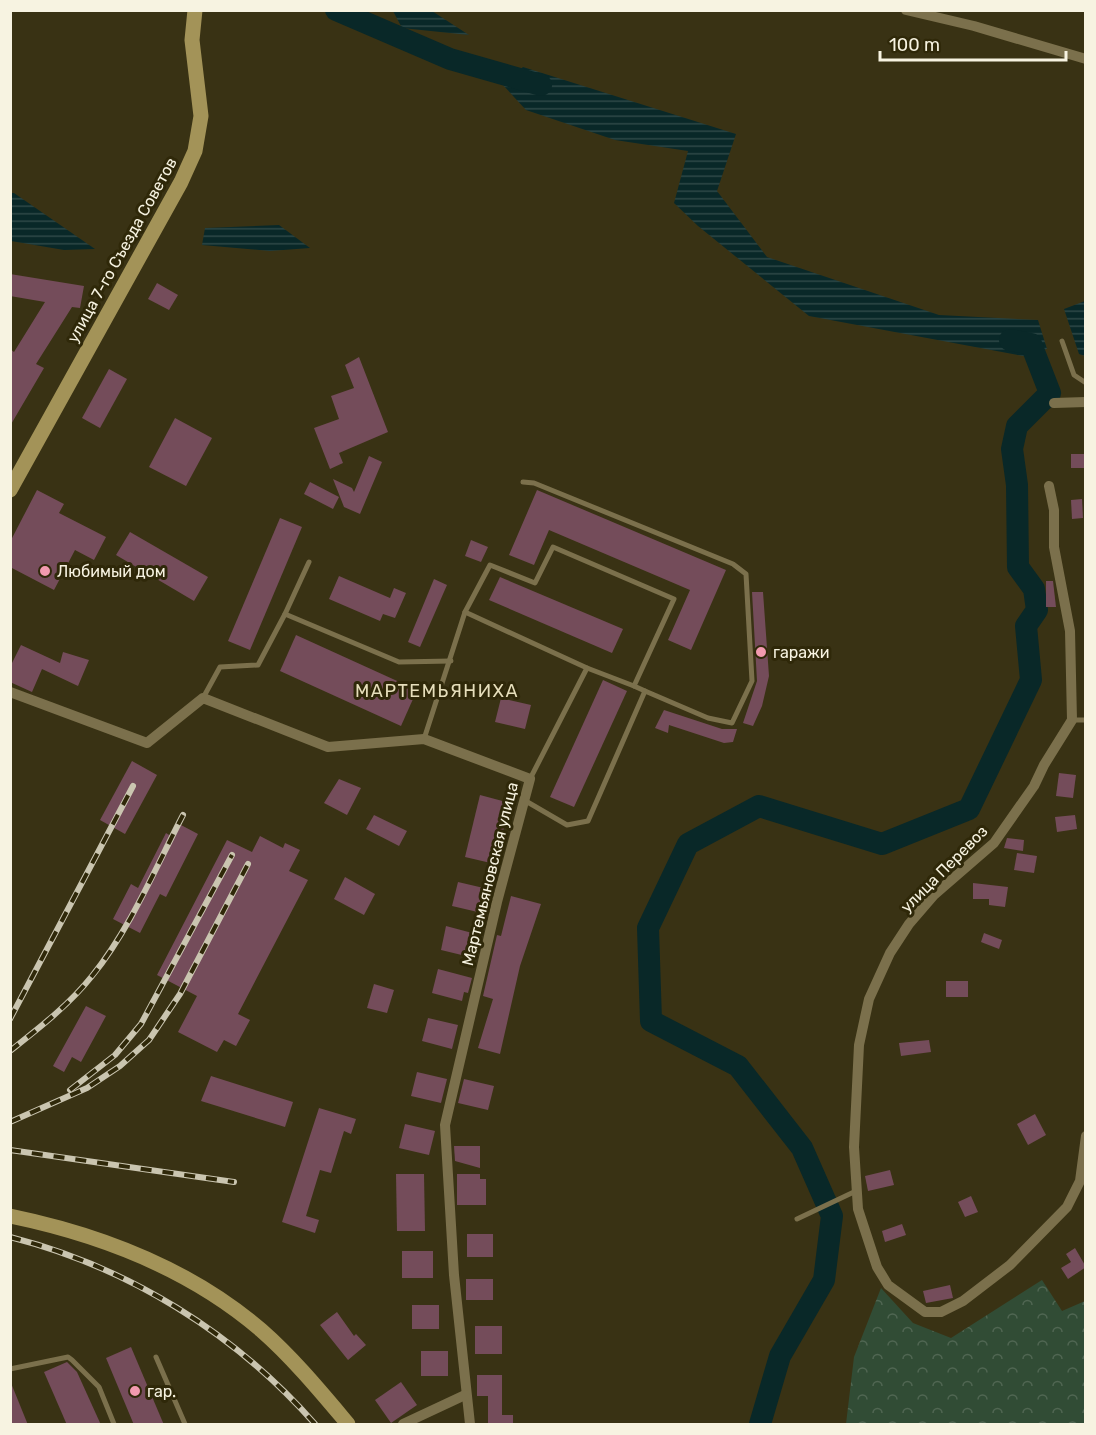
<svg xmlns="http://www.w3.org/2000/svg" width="1096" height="1435" font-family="Rubik,sans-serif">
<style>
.forest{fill:url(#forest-crowns)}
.water{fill:url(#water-rules)}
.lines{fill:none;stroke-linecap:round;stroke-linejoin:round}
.river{stroke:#092828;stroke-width:22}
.building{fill:#744c5a}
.lane{stroke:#7b704c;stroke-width:5}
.street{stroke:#7b704c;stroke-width:10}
.secondary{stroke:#a39358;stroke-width:15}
.rail-casing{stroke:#cac5b0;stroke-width:6}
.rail{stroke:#2f2809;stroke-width:4;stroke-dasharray:11;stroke-linecap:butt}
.poi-dot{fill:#f29aaf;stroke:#2f2809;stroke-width:2}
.labels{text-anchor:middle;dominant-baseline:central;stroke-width:6;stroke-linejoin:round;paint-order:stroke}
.street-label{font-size:16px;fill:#f7f3e1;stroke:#2f2809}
.poi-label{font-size:16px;fill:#f7f3e1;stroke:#2f2809;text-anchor:start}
.neighbourhood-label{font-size:18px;letter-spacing:1.5px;fill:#e6debb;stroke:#2f2809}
</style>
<defs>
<pattern id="forest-crowns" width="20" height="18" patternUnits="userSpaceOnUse" patternTransform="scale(1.5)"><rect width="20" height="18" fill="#314c35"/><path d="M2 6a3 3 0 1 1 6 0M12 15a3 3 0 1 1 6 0" fill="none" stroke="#506652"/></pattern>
<pattern id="water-rules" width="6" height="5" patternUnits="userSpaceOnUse" patternTransform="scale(1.5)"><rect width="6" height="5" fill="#092828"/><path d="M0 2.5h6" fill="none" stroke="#2e4847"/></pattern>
</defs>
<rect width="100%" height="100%" fill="#393214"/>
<!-- forest -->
<polygon class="forest" points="1042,1280 1062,1311 1085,1301 1085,1424 846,1424 854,1357 881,1288 913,1323 951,1338"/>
<!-- water -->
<g class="water">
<polygon points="393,11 432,11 469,35 402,28"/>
<polygon points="523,67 736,134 717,191 767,257 939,315 1038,320 1047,349 1023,356 809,316 698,226 674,203 688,151 615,140 526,110 503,85"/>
<polygon points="10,193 14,193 95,249 64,250 11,241"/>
<polygon points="279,225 310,248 270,251 202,245 205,228"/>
<polygon points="1085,301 1085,356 1079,354 1064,309"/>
</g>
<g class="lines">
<!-- river -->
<g class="river">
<polyline points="336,10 450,59 541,85"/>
<polyline points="760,1424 780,1356 824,1280 832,1216 802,1148 738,1066 651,1021 648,928 688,844 759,806 882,844 969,809 1031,680 1026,626 1037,610 1034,589 1018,567 1017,485 1012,449 1017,426 1050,393 1031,344 1010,340"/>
</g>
</g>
<!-- building -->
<g class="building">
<polygon points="10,274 84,286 80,308 72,307 36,364 44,368 10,426 10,349 14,352 45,302 10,296"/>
<polygon points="157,283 178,295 169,310 148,299"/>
<polygon points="359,357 388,432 339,453 343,463 330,469 314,428 339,419 331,396 354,388 345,365"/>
<polygon points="109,369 127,379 100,428 82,418"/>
<polygon points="175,418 212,438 186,486 149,467"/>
<rect x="1071" y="454" width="15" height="14"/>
<polygon points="369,456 382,462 360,514 344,507 333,479 352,488 354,492"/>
<polygon points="310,482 339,497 333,509 304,494"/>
<polygon points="37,490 64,504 59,513 106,537 94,560 75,550 54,590 10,567 10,542"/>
<polygon points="537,490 726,570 691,650 668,640 690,590 549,530 534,565 509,555"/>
<polygon points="1082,499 1083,518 1072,519 1071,500"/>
<polygon points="280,518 302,527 250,650 228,641"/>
<polygon points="130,532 208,577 194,601 116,555"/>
<polygon points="471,540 488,547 481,562 465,556"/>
<polygon points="339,576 390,598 394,588 406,593 395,618 383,614 380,621 329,599"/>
<polygon points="500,577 623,629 612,653 489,600"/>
<polygon points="434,579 447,585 420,647 408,642"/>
<polygon points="1046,581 1053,581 1056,607 1046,607"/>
<polygon points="752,592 763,592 769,676 762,706 753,726 743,723 757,681"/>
<polygon points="296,635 417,690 401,726 280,671"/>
<polygon points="21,645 60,663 63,652 89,660 78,686 42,669 32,692 10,682 10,667"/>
<polygon points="603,680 627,691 574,807 550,797"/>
<polygon points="501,698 531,705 525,729 495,722"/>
<polygon points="664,710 722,729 737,729 733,742 724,743 669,725 668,733 655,728"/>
<polygon points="132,761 157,775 125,834 100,820"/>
<polygon points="1059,773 1076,775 1073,798 1056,796"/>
<polygon points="339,779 361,788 347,815 324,803"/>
<polygon points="480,795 510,803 495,864 465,857"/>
<polygon points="374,815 407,831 399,846 366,829"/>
<polygon points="1075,815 1077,829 1057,832 1055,817"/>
<polygon points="181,825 198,834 166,897 160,894 140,933 113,919 131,884 138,888 166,833 174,838"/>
<polygon points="260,836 283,848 285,843 300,850 289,871 308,880 238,1014 250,1020 236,1046 224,1040 217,1052 178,1032 197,996 157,975 227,840 252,852"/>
<polygon points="1007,838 1024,840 1023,851 1004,848"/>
<polygon points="1017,853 1037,856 1034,873 1014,870"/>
<polygon points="345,877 375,894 364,915 334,899"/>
<polygon points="458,882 488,889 482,913 452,906"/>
<polygon points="973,883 1008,887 1005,907 989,905 989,899 973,899"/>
<polygon points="511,896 541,904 520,966 500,1054 478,1048 493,999 483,996 497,935 501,936"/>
<polygon points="446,926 476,934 470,957 441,950"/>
<polygon points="984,933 1002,940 999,949 981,942"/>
<polygon points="438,969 472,978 468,993 464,992 462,1001 432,993"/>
<rect x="946" y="981" width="22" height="16"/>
<polygon points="374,984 394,990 387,1013 367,1008"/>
<polygon points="86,1006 106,1016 81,1062 72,1057 64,1072 53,1066"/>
<polygon points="428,1018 458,1025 452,1049 422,1041"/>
<polygon points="929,1040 931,1052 901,1056 899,1043"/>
<polygon points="417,1072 447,1079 441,1103 411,1096"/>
<polygon points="211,1076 293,1102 285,1127 201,1101"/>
<polygon points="464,1079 494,1086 488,1110 458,1103"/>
<polygon points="319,1108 356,1119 351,1134 344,1131 331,1173 320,1170 306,1216 319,1220 315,1233 282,1222"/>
<polygon points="1035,1114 1046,1135 1028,1145 1017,1124"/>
<polygon points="405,1124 435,1131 429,1155 399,1148"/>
<polygon points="454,1146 480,1146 480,1168 455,1161"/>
<polygon points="890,1170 894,1185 868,1191 865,1176"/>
<polygon points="396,1174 424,1174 425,1231 397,1231"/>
<polygon points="457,1174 480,1174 480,1179 486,1179 486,1205 457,1205"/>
<polygon points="971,1196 978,1212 965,1217 958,1202"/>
<polygon points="902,1224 906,1235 885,1242 882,1231"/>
<rect x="467" y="1234" width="26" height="23"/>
<polygon points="1075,1248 1086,1267 1068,1279 1061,1268 1071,1262 1066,1254"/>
<rect x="402" y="1251" width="31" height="27"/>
<rect x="466" y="1279" width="27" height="21"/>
<polygon points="950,1285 953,1298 926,1303 923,1291"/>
<rect x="412" y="1305" width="27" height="24"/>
<polygon points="337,1312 354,1336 356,1334 366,1345 348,1360 320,1325"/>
<rect x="475" y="1326" width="27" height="28"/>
<polygon points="131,1347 164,1425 134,1425 106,1358"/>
<rect x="421" y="1351" width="27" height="25"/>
<polygon points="67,1362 77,1372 101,1425 67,1425 44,1372"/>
<polygon points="477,1375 502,1375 502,1415 513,1415 513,1425 488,1425 488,1396 477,1396"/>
<polygon points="401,1382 417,1405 391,1423 375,1400"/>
<polygon points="10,1383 11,1383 28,1425 10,1425"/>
</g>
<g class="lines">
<!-- lane -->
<g class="lane">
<polyline points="1062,341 1074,375 1086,383"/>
<polyline points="523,482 534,483 733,564 746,574 752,681 732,723 708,718 645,691"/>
<polyline points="285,614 309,562"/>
<polyline points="587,668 634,686"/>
<polyline points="203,698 220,667 258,665 285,614 399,662 451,661"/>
<polyline points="1072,720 1086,720"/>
<polyline points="424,739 465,612"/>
<polyline points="524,800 567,825 588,821 645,691 634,686 674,599 553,547 535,583 490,565 465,612 587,668 530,779"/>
<polyline points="797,1219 856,1191"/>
<polyline points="156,1357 185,1424"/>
<polyline points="10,1369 68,1357 72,1360 99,1387 114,1424"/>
</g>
<!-- street -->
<g class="street">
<polyline points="906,10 974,26 1086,59"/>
<polyline points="1054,403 1086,402"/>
<polyline points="1049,486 1054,510 1054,547 1070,631 1072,720 1044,765 1034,786 994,843 934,895 909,924 890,953 869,999 859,1045 854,1147 858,1209 877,1267 888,1285 925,1312 941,1312 963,1301 1010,1265 1067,1207 1080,1181 1086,1136"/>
<polyline points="10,692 147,743 203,698 328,747 424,739 530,779 497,902 445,1125 454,1275 470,1424"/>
<polyline points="403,1424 465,1395"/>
</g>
<!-- secondary -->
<g class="secondary">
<polyline points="10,490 181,182 195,151 201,116 192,40 195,10"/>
<path d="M10 1216C102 1235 190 1269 261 1330 293 1358 321 1392 348 1424"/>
</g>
<!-- rail casing -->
<g class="rail-casing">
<g id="rail">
<polyline points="10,1019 133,786"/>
<path d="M10 1051C39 1028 69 1005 92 976 130 929 155 869 183 815"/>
<polyline points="70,1090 115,1055 141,1024 232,855"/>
<polyline points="10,1122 87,1088 120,1066 149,1040 180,994 248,864"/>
<polyline points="10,1150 234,1182"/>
<path d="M10 1237C128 1267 235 1333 315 1424"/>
</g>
</g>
<!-- rail -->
<use href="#rail" class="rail"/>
</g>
<!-- markers -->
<g class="poi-dot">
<circle cx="45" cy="571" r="6"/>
<circle cx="761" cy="652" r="6"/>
<circle cx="135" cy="1391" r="6"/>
</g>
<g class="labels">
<!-- street labels -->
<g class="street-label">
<text transform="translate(122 250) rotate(-61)">улица 7-го Съезда Советов</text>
<text transform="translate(944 869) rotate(-45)">улица Перевоз</text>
<text transform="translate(490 874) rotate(-76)">Мартемьяновская улица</text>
</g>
<!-- poi labels -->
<g class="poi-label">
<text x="57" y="571">Любимый дом</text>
<text x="773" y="652">гаражи</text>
<text x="147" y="1391">гар.</text>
</g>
<!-- neighbourhood labels -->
<g class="neighbourhood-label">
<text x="437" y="691">МАРТЕМЬЯНИХА</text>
</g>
</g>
<!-- border -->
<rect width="1096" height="1435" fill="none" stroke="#f7f3e1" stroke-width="24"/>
<!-- scale -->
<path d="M880 51v9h186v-9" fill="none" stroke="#f7f3e1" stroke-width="3"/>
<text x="889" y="51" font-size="18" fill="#f7f3e1" stroke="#2f2809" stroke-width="4.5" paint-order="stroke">100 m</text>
</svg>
